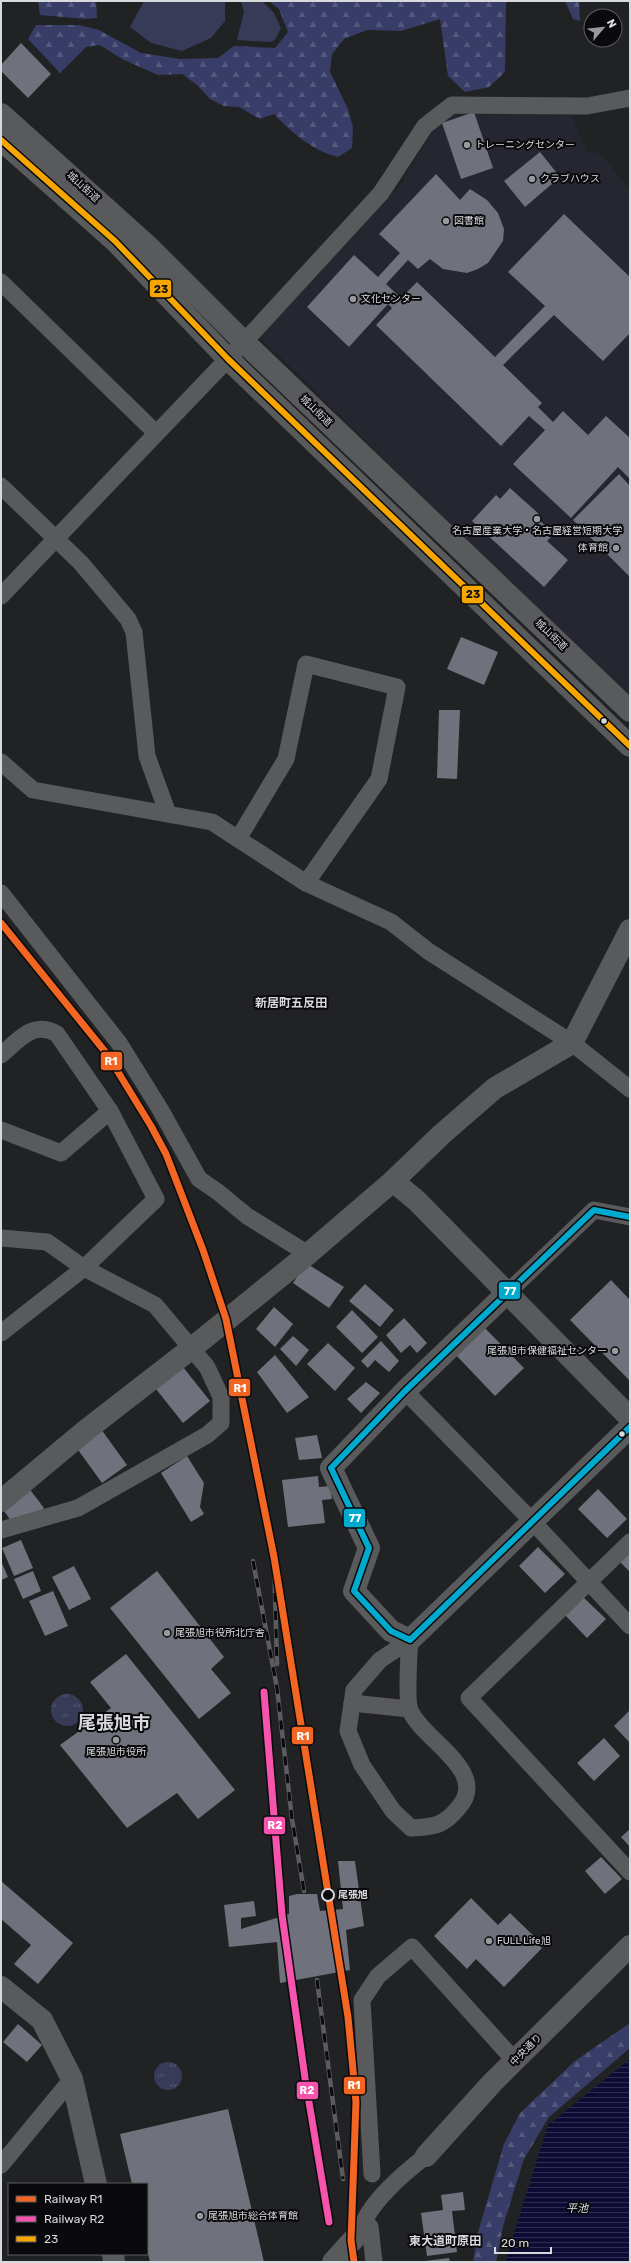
<svg xmlns="http://www.w3.org/2000/svg" width="631" height="2263" font-family="Rubik,'Noto Sans JP',sans-serif">
<style>
.built{fill:#25262f}
.grass{fill:url(#grass-tufts)}
.forest{fill:url(#forest-firs)}
.park{fill:#373b58}
.water{fill:url(#water-rules)}
.building{fill:#6f717d}
.lines{fill:none;stroke-linecap:round;stroke-linejoin:round}
.street{stroke:#595a5c;stroke-width:17}
.secondary{stroke:#595a5c;stroke-width:22}
.rail-casing{stroke:#5c5c5e;stroke-width:4.5}
.rail{stroke:#0a0a0c;stroke-width:3;stroke-dasharray:9;stroke-linecap:butt}
.bus-1-casing{stroke:#0a0a0c;stroke-width:9}
.bus-2-casing{stroke:#0a0a0c;stroke-width:9}
.bus-1{stroke:#f7a600;stroke-width:6}
.bus-2{stroke:#00a9ce;stroke-width:6}
.rail-1-casing{stroke:#0a0a0c;stroke-width:10}
.rail-2-casing{stroke:#0a0a0c;stroke-width:10}
.rail-1{stroke:#f26522;stroke-width:7}
.rail-2{stroke:#f653ac;stroke-width:7}
.poi-dot{fill:#98999c;stroke:#0a0a0c;stroke-width:1.5}
.bus-dot{fill:#d8d9dc;stroke:#0a0a0c;stroke-width:1.5}
.stop-dot{fill:#0a0a0c;stroke:#d8d9dc;stroke-width:2}
.labels{text-anchor:middle;dominant-baseline:central;stroke-width:4;stroke-linejoin:round;paint-order:stroke}
.poi-label{font-size:10px;fill:#d8d9dc;stroke:#0a0a0c;text-anchor:start}
.street-label{font-size:10px;fill:#d8d9dc;stroke:#0a0a0c}
.stop-label{font-size:10px;font-weight:bold;fill:#d8d9dc;stroke:#0a0a0c;text-anchor:start}
.water-label{font-size:11px;font-style:italic;fill:#dde0f1;stroke:#0a0a0c}
.quarter-label{font-size:12px;font-weight:bold;fill:#d8d9dc;stroke:#0a0a0c}
.town-label{font-size:18px;font-weight:bold;fill:#d8d9dc;stroke:#0a0a0c}
.line-badge{stroke:#0a0a0c;stroke-width:1.5}
.badge-label{font-size:11px;text-anchor:middle;font-weight:bold;fill:#fff}
.pale-badge-label{font-size:11px;text-anchor:middle;font-weight:bold;fill:#111}
</style>
<defs>
<pattern id="grass-tufts" width="24" height="20" patternUnits="userSpaceOnUse"><rect width="24" height="20" fill="#373b58"/><path d="M3 7l-1-3M5 7V3M7 7l1-3M15 17l-1-3M17 17v-4M19 17l1-3" fill="none" stroke="#53576f"/></pattern>
<pattern id="forest-firs" width="22" height="20" patternUnits="userSpaceOnUse"><rect width="22" height="20" fill="#383d67"/><path d="M5 1l3.5 6h-7zM16 11l3.5 6h-7z" fill="#54587c"/></pattern>
<pattern id="water-rules" width="6" height="5" patternUnits="userSpaceOnUse"><rect width="6" height="5" fill="#0e0c34"/><path d="M0 2.5h6" fill="none" stroke="#302f51"/></pattern>
</defs>
<rect width="100%" height="100%" fill="#212224"/>
<!-- built -->
<polygon class="built" points="493,107 571,114 587,152 600,153 630,190 630,702 259,336 401,184 419,153 431,124 448,114"/>
<!-- grass -->
<g class="grass">
<circle cx="67" cy="1710" r="16"/>
<circle cx="168" cy="2076" r="14"/>
</g>
<!-- forest -->
<g class="forest">
<polygon points="38,1 96,1 97,18 86,19 40,15"/>
<path d="M269 1H506L505 72 489 87 465 92 448 76 440 19 401 31 367 30 344 39 332 54 330 72 348 109 353 127 352 148 338 157C313 151 291 132 274 114L260 119 239 107 224 106 210 99 197 85 182 74 158 75 122 59 100 45 86 47 60 73 28 39 36 25H79L99 30 141 53 180 59 218 58 234 46 275 48 288 32 279 9Z"/>
<polygon points="565,1 579,1 580,21 573,19"/>
<polygon points="630,2023 630,2048 549,2117 524,2159 503,2226 496,2262 473,2262 478,2232 504,2144 520,2113 575,2061"/>
</g>
<!-- park -->
<g class="park">
<polygon points="144,1 225,1 225,21 211,38 182,51 151,43 130,27"/>
<polygon points="241,1 262,1 274,13 281,28 275,40 270,42 237,40 244,12"/>
</g>
<!-- water -->
<polygon class="water" points="630,2059 630,2262 505,2262 548,2125"/>
<!-- building -->
<g class="building">
<polygon points="21,43 51,74 28,98 1,71 1,65"/>
<polygon points="474,112 493,168 461,179 442,123"/>
<polygon points="540,152 560,177 525,207 504,181"/>
<polygon points="436,174 460,200 470,189 487,200 498,213 504,229 503,241 488,263 478,269 467,273 443,269 430,259 418,269 408,260 386,284 401,298 417,282 495,357 545,306 508,272 564,214 630,277 630,333 603,361 554,315 503,365 542,403 538,407 553,422 563,411 588,435 606,416 630,438 630,479 618,467 571,518 513,464 545,430 529,416 501,446 376,325 392,308 388,304 349,347 307,307 354,255 378,277 400,253 379,234"/>
<polygon points="619,474 630,486 630,577 573,520"/>
<polygon points="510,488 539,514 536,517 554,534 547,541 568,560 544,587 472,521 496,495 500,499"/>
<polygon points="461,637 498,652 484,685 447,669"/>
<polygon points="439,710 460,710 457,779 437,778"/>
<polygon points="306,1263 344,1287 329,1308 293,1283"/>
<polygon points="611,1280 630,1300 630,1381 570,1320"/>
<polygon points="365,1284 394,1310 380,1327 349,1301"/>
<polygon points="274,1307 293,1324 275,1347 256,1329"/>
<polygon points="352,1310 378,1337 362,1353 336,1327"/>
<polygon points="404,1318 427,1343 417,1353 410,1345 401,1353 386,1335"/>
<polygon points="481,1324 524,1368 495,1396 453,1352"/>
<polygon points="293,1336 309,1350 296,1366 280,1349"/>
<polygon points="381,1341 399,1361 389,1372 375,1360 368,1368 361,1361"/>
<polygon points="328,1343 355,1368 335,1391 307,1364"/>
<polygon points="275,1355 309,1397 287,1413 257,1372"/>
<polygon points="183,1367 210,1401 183,1423 156,1389"/>
<polygon points="366,1382 380,1393 361,1413 347,1399"/>
<polygon points="101,1429 127,1465 102,1483 76,1447"/>
<polygon points="317,1435 322,1458 299,1460 295,1438"/>
<polygon points="187,1456 204,1483 200,1507 204,1514 191,1522 161,1473"/>
<polygon points="318,1476 319,1487 330,1486 332,1499 322,1500 325,1523 288,1527 282,1480"/>
<polygon points="28,1487 44,1508 35,1516 11,1521 2,1508"/>
<polygon points="598,1489 627,1519 607,1538 578,1509"/>
<polygon points="21,1540 33,1568 14,1576 2,1548"/>
<polygon points="538,1547 565,1574 545,1593 519,1566"/>
<polygon points="630,1551 630,1572 620,1562"/>
<polygon points="1,1561 8,1577 1,1580"/>
<polygon points="74,1566 91,1599 69,1610 52,1577"/>
<polygon points="33,1571 41,1591 23,1599 14,1579"/>
<polygon points="157,1571 224,1657 211,1669 231,1693 199,1719 110,1608"/>
<polygon points="53,1591 68,1626 45,1636 29,1601"/>
<polygon points="583,1597 606,1619 587,1638 565,1615"/>
<polygon points="126,1654 235,1790 198,1819 177,1793 127,1828 60,1745 111,1708 90,1682"/>
<polygon points="630,1710 630,1743 614,1726"/>
<polygon points="604,1738 620,1756 594,1781 577,1763"/>
<polygon points="630,1829 630,1847 621,1837"/>
<polygon points="601,1857 622,1879 605,1894 585,1871"/>
<polygon points="338,1861 355,1861 364,1926 346,1930 350,1970 280,1983 277,1942 229,1947 224,1905 254,1901 256,1916 241,1918 241,1929 289,1914 289,1896 297,1894 317,1894 320,1911 343,1909"/>
<polygon points="1,1881 73,1943 38,1984 14,1964 31,1945 1,1919"/>
<polygon points="471,1898 498,1925 510,1913 544,1946 504,1987 476,1959 467,1969 434,1936"/>
<polygon points="18,2024 42,2045 27,2062 3,2042"/>
<polygon points="228,2109 264,2262 150,2262 147,2249 147,2184 132,2184 120,2134"/>
<polygon points="463,2192 465,2210 452,2211 457,2252 427,2256 421,2213 443,2210 441,2195"/>
<polygon points="449,2258 450,2262 425,2262 425,2261"/>
</g>
<g class="lines">
<!-- street -->
<g class="street">
<polyline points="1,282 156,433"/>
<polyline points="1,486 81,563 128,619 134,632 147,756 168,814"/>
<polyline points="1,596 244,342 381,193 425,126 452,105 587,106 630,98"/>
<polyline points="1,762 33,790 212,822 306,883 391,922 428,951 572,1043 630,1089"/>
<polyline points="238,839 286,759 306,664 397,687 379,779 306,883"/>
<polyline points="1,893 119,1043 160,1109 199,1179 218,1192 247,1216 308,1254"/>
<path d="M1 1055C19 1040 33 1020 57 1034L110 1111 156 1199 84 1268 1 1333"/>
<polyline points="1,1130 61,1153 110,1111"/>
<polyline points="1,1238 47,1242 84,1268 155,1305 207,1367 221,1397 221,1423 207,1435 78,1508 1,1530"/>
<polyline points="507,1293 594,1210 630,1217"/>
<polyline points="405,1391 533,1522 630,1626"/>
<polyline points="630,1542 469,1698 630,1872"/>
<path d="M410 1640C409 1651 406 1701 410 1710 421 1739 490 1771 459 1807 444 1826 434 1827 411 1828L393 1811 362 1765 348 1731 354 1690 380 1660Z"/>
<polyline points="352,1703 409,1709"/>
<polyline points="1,2165 72,2079"/>
<polyline points="372,2174 362,2000 378,1976 412,1947 515,2061"/>
<polyline points="370,2227 374,2262"/>
<path d="M361 2231C366 2205 405 2172 426 2156"/>
</g>
<!-- secondary -->
<g class="secondary">
<polyline points="1,114 150,248 244,342 630,711"/>
<polyline points="1,140 115,241 228,359 630,746"/>
<polyline points="393,1181 417,1201 630,1418"/>
<polyline points="507,1293 405,1391 331,1468 369,1548 354,1591 391,1631 410,1640 630,1427"/>
<polyline points="1,1501 85,1431 192,1348 308,1254 393,1181 442,1134 495,1088 572,1043 630,930"/>
<polyline points="1,1987 42,2020 72,2079 96,2184"/>
<polyline points="426,2156 492,2083 630,1946"/>
<polyline points="113,2254 114,2262"/>
<polyline points="333,2262 361,2231"/>
</g>
<!-- rail casing -->
<g class="rail-casing">
<g id="rail">
<polyline points="274,1557 277,1664"/>
<polyline points="253,1561 277,1688 292,1819 304,1891"/>
<polyline points="317,1980 343,2179"/>
</g>
</g>
<!-- rail -->
<use href="#rail" class="rail"/>
<!-- bus-1 casing -->
<g class="bus-1-casing">
<polyline id="bus-1" points="1,140 115,241 228,359 630,746"/>
</g>
<!-- bus-2 casing -->
<g class="bus-2-casing">
<polyline id="bus-2" points="630,1217 594,1210 405,1391 331,1468 369,1548 354,1591 391,1631 410,1640 630,1427"/>
</g>
<!-- bus-1 -->
<use href="#bus-1" class="bus-1"/>
<!-- bus-2 -->
<use href="#bus-2" class="bus-2"/>
<!-- rail-1 casing -->
<g class="rail-1-casing">
<polyline id="rail-1" points="1,923 107,1054 151,1126 166,1154 203,1250 226,1319 274,1557 348,2017 356,2102 351,2240 354,2262"/>
</g>
<!-- rail-2 casing -->
<g class="rail-2-casing">
<polyline id="rail-2" points="264,1692 282,1915 305,2078 329,2222"/>
</g>
<!-- rail-1 -->
<use href="#rail-1" class="rail-1"/>
<!-- rail-2 -->
<use href="#rail-2" class="rail-2"/>
</g>
<!-- markers -->
<g class="poi-dot">
<circle cx="467" cy="145" r="4"/>
<circle cx="532" cy="179" r="4"/>
<circle cx="446" cy="221" r="4"/>
<circle cx="353" cy="299" r="4"/>
<circle cx="537" cy="519" r="4"/>
<circle cx="616" cy="548" r="4"/>
<circle cx="615" cy="1351" r="4"/>
<circle cx="167" cy="1633" r="4"/>
<circle cx="116" cy="1740" r="4"/>
<circle cx="489" cy="1941" r="4"/>
<circle cx="200" cy="2216" r="4"/>
</g>
<g class="bus-dot">
<circle cx="604" cy="721" r="3.5"/>
<circle cx="622" cy="1434" r="3.5"/>
</g>
<circle class="stop-dot" cx="328" cy="1895" r="6"/>
<g class="labels">
<!-- poi labels -->
<g class="poi-label">
<text x="475" y="145">トレーニングセンター</text>
<text x="540" y="179">クラブハウス</text>
<text x="454" y="221">図書館</text>
<text x="361" y="299">文化センター</text>
<text x="537" y="531" text-anchor="middle">名古屋産業大学・名古屋経営短期大学</text>
<text x="608" y="548" text-anchor="end">体育館</text>
<text x="607" y="1351" text-anchor="end">尾張旭市保健福祉センター</text>
<text x="175" y="1633">尾張旭市役所北庁舎</text>
<text x="116" y="1752" text-anchor="middle">尾張旭市役所</text>
<text x="497" y="1941">FULL Life旭</text>
<text x="208" y="2216">尾張旭市総合体育館</text>
</g>
<!-- street labels -->
<g class="street-label">
<text transform="translate(83 187) rotate(42)">城山街道</text>
<text transform="translate(316 411) rotate(44)">城山街道</text>
<text transform="translate(551 635) rotate(44)">城山街道</text>
<text transform="translate(526 2050) rotate(-45)">中央通り</text>
</g>
<!-- stop labels -->
<g class="stop-label">
<text x="338" y="1895">尾張旭</text>
</g>
<!-- water labels -->
<g class="water-label">
<text x="577" y="2208">平池</text>
</g>
<!-- quarter labels -->
<g class="quarter-label">
<text x="291" y="1003">新居町五反田</text>
<text x="445" y="2241">東大道町原田</text>
</g>
<!-- town labels -->
<g class="town-label">
<text x="114" y="1723">尾張旭市</text>
</g>
</g>
<g class="line-badge">
<rect x="149" y="279" width="23" height="19" rx="4" fill="#f7a600"/>
<rect x="461" y="585" width="23" height="19" rx="4" fill="#f7a600"/>
<rect x="100" y="1051" width="23" height="20" rx="4" fill="#f26522"/>
<rect x="498" y="1281" width="23" height="19" rx="4" fill="#00a9ce"/>
<rect x="228" y="1378" width="23" height="19" rx="4" fill="#f26522"/>
<rect x="343" y="1508" width="23" height="20" rx="4" fill="#00a9ce"/>
<rect x="291" y="1726" width="23" height="19" rx="4" fill="#f26522"/>
<rect x="263" y="1816" width="23" height="19" rx="4" fill="#f653ac"/>
<rect x="343" y="2076" width="23" height="19" rx="4" fill="#f26522"/>
<rect x="296" y="2081" width="23" height="19" rx="4" fill="#f653ac"/>
</g>
<g class="badge-label">
<text x="111" y="1065">R1</text>
<text x="510" y="1295">77</text>
<text x="240" y="1392">R1</text>
<text x="355" y="1522">77</text>
<text x="303" y="1740">R1</text>
<text x="275" y="1829">R2</text>
<text x="354" y="2089">R1</text>
<text x="307" y="2094">R2</text>
</g>
<g class="pale-badge-label">
<text x="161" y="293">23</text>
<text x="473" y="598">23</text>
</g>
<!-- border -->
<rect width="631" height="2263" fill="none" stroke="#d8d9dc" stroke-width="4"/>
<!-- legend -->
<rect x="8" y="2183" width="140" height="72" fill="#0a0a0c" stroke="#5c5d5f"/>
<rect x="16" y="2196" width="20" height="6" fill="#f26522" stroke="#5c5d5f"/>
<text x="44" y="2203" font-size="12" fill="#d8d9dc">Railway R1</text>
<rect x="16" y="2216" width="20" height="6" fill="#f653ac" stroke="#5c5d5f"/>
<text x="44" y="2223" font-size="12" fill="#d8d9dc">Railway R2</text>
<rect x="16" y="2236" width="20" height="6" fill="#f7a600" stroke="#5c5d5f"/>
<text x="44" y="2243" font-size="12" fill="#d8d9dc">23</text>
<!-- north arrow -->
<g transform="translate(603 28) rotate(62)"><circle r="19" fill="#0a0a0c" stroke="#5c5d5f"/>
<path d="M0-3L7 15L0 10L-7 15Z" fill="#98999c"/>
<text y="-6" font-size="11" font-weight="bold" text-anchor="middle" fill="#d8d9dc">N</text>
</g>
<!-- scale -->
<path d="M495 2247v6h56v-6" fill="none" stroke="#d8d9dc" stroke-width="2"/>
<text x="501" y="2247" font-size="12" fill="#d8d9dc" stroke="#0a0a0c" stroke-width="3" paint-order="stroke">20 m</text>
</svg>
